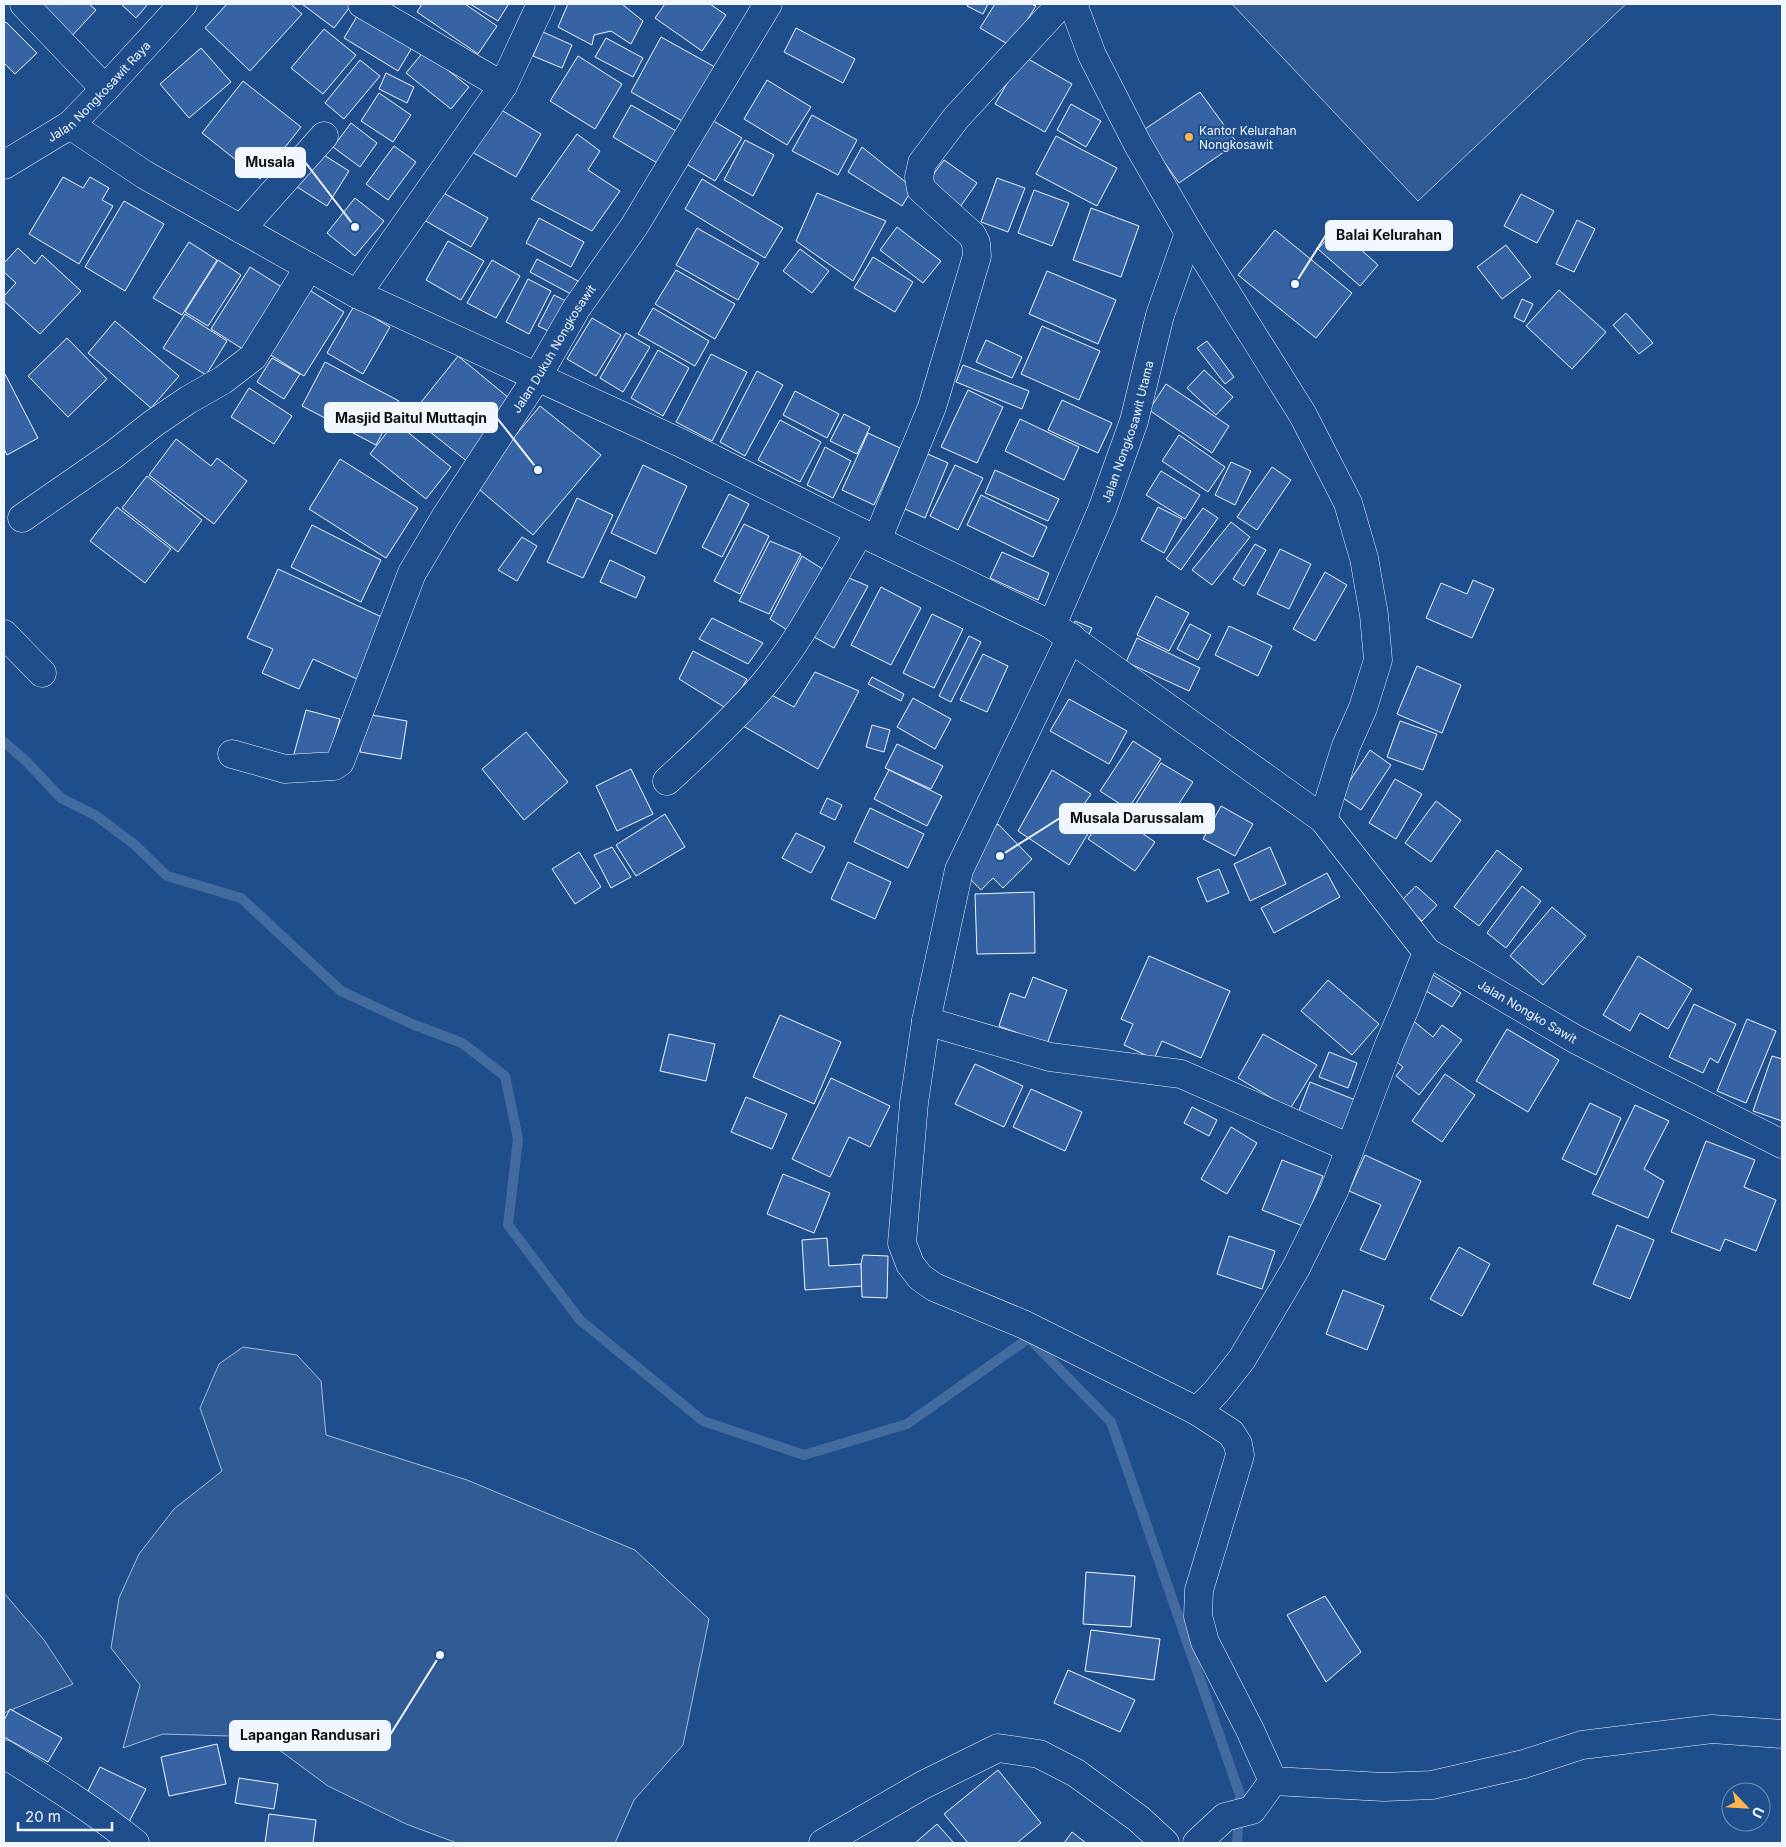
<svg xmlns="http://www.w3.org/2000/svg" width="1786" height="1847" font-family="Inter,sans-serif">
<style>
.built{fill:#305b95;stroke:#a8bbd7}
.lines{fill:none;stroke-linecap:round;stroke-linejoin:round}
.stream{stroke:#446ba0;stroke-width:10}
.building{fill:#3563a3;stroke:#f2f6ff}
.minor-casing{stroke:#f2f6ff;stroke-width:29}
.minor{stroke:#1f4e8c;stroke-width:28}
.poi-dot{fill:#ffb74d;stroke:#1f4e8c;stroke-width:2}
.labels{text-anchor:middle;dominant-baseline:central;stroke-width:4;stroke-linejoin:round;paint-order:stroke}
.street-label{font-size:12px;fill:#f2f6ff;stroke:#1f4e8c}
.poi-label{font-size:12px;fill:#f2f6ff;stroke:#1f4e8c;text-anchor:start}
.leader{fill:none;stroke:#f2f6ff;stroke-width:2}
.callout-dot{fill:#f2f6ff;stroke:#1f4e8c;stroke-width:2}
.callout{fill:#f2f6ff;stroke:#f2f6ff;stroke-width:2}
.callout-label{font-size:14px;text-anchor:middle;font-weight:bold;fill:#111}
</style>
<rect width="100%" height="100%" fill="#1f4e8c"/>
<!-- built -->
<g class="built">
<polygon points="1232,4 1626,4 1418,201"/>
<polygon points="243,1347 297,1355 321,1381 326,1435 467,1480 635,1550 709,1619 683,1745 634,1800 615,1843 457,1843 406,1824 328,1786 240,1721 230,1736 163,1734 123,1748 140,1685 111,1648 119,1598 139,1554 174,1509 222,1471 200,1408 219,1364"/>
<polygon points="4,1593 44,1640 73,1684 4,1713"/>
</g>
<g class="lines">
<!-- stream -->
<polyline class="stream" points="4,742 26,761 61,798 95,815 134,844 167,876 241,898 341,991 412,1024 462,1043 505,1076 518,1139 508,1225 580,1320 703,1421 804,1455 907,1424 1029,1338 1111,1422 1240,1795 1237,1843"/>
</g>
<!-- building -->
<g class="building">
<polygon points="32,4 89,4 96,10 69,39"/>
<polygon points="121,4 148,4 136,18"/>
<polygon points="227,4 291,4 302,14 250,71 205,28"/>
<polygon points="302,4 352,4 334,28"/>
<polygon points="422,4 465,4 497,26 478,54 417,12"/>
<polygon points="470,4 506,4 508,5 498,21"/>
<polygon points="568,4 622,4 643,21 631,44 611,31 594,35 592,45 558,27"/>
<polygon points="665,4 710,4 726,15 702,51 655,18"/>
<polygon points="968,4 988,4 983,14 967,6"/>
<polygon points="995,4 1031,4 1036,6 1011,46 980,28"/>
<polygon points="362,8 416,41 398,71 344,38"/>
<polygon points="6,22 37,53 15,74 4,63 4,24"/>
<polygon points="796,28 855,59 843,83 784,52"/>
<polygon points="324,29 356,55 323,94 291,68"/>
<polygon points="543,32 572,45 562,68 533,56"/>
<polygon points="661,37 715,67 684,122 631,92"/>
<polygon points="606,38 643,58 633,77 595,57"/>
<polygon points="201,48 231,82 189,118 160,84"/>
<polygon points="424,51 469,87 451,109 406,73"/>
<polygon points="578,56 622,84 595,129 550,101"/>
<polygon points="1023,56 1072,84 1045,132 995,104"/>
<polygon points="360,60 380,76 344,119 325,103"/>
<polygon points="386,73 414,87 407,103 379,89"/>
<polygon points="767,80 811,107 787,145 744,119"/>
<polygon points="243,81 301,127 260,179 202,133"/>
<polygon points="1200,92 1237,143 1179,183 1142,131"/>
<polygon points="379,93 411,115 393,142 361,121"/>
<polygon points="1071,104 1101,121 1086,147 1057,130"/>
<polygon points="631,105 678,132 659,164 613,137"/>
<polygon points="498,108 541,134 516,177 472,152"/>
<polygon points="812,115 857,140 838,175 792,151"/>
<polygon points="712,120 742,138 715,181 686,164"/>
<polygon points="351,123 377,143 360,167 333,147"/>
<polygon points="577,134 600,151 588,170 620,191 592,231 531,199"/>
<polygon points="1056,136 1117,168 1097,206 1036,174"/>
<polygon points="745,140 774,155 753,196 724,180"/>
<polygon points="394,146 416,162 388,200 366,184"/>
<polygon points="862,147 913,188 902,206 848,172"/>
<polygon points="316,150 349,171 327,206 294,185"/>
<polygon points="944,160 977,183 960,207 927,183"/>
<polygon points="63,177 83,188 90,177 109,188 102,200 113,206 79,264 29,234"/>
<polygon points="997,178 1025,188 1008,232 981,222"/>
<polygon points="702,179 783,228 765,258 685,209"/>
<polygon points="1034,190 1069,203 1052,246 1018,233"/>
<polygon points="440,191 488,218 471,247 424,220"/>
<polygon points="817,193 886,221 853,281 796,241"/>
<polygon points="1521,194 1554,211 1537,243 1504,226"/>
<polygon points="355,198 384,221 355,256 327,233"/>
<polygon points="124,201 164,224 125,291 85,267"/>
<polygon points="1091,208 1139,226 1121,277 1073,260"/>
<polygon points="539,218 584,242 571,267 526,243"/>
<polygon points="1577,220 1595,229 1574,272 1556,264"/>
<polygon points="897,227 941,261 923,283 880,250"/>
<polygon points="697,228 759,263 738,300 676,265"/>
<polygon points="1337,228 1378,265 1360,286 1318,249"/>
<polygon points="1275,230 1352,293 1316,338 1238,275"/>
<polygon points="448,241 484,261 461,300 426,280"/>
<polygon points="189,242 217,260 182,315 153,298"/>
<polygon points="1506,245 1531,277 1502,299 1477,267"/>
<polygon points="18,248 35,264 42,255 81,291 40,334 4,301 4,296 16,283 4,272 4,263"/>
<polygon points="800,249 829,271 812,293 783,271"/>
<polygon points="873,257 913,282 895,312 854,288"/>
<polygon points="537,259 578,281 571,294 530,272"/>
<polygon points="218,260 241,275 208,326 185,312"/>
<polygon points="492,260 520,276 496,318 467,303"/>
<polygon points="250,267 288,291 249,353 211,329"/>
<polygon points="676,270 735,304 715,339 655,304"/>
<polygon points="1047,271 1116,300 1098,344 1029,314"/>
<polygon points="528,279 551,291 529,334 506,322"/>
<polygon points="306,288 344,312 304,376 266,352"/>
<polygon points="1559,290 1606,332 1572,369 1526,326"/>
<polygon points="554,295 572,304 557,335 538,326"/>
<polygon points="1522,299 1533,304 1524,322 1514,317"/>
<polygon points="354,306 390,327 363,374 327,353"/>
<polygon points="653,308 709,341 695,366 638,334"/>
<polygon points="1626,313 1653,343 1639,354 1613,325"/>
<polygon points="185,314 227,341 206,375 163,348"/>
<polygon points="592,318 621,335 596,376 567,359"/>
<polygon points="115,321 179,376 151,408 88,353"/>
<polygon points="1042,326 1100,351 1079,400 1021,374"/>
<polygon points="626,333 650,347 623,392 600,378"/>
<polygon points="67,338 107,379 68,417 28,376"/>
<polygon points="986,340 1022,357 1012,378 976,362"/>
<polygon points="1207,341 1234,377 1225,384 1197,348"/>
<polygon points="658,350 689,368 663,416 631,398"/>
<polygon points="711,354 747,372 712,441 676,422"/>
<polygon points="458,356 515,403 468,462 410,416"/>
<polygon points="272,358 300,374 284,399 257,382"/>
<polygon points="325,362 399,401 376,445 302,406"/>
<polygon points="963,365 1029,391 1022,409 956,382"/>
<polygon points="1204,370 1233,397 1216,415 1187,388"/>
<polygon points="757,371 783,385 745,456 720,442"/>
<polygon points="5,374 38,438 7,455 4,449 4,375"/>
<polygon points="1166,384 1229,426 1212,453 1149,410"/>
<polygon points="249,388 292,416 274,444 231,417"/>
<polygon points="968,390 1003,407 977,463 941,447"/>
<polygon points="795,391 839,414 827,438 783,415"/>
<polygon points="1062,400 1112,423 1098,453 1048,430"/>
<polygon points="540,406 601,455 533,535 474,485"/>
<polygon points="844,414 870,427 857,454 830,441"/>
<polygon points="1020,419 1079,447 1064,480 1005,451"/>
<polygon points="780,420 821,442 800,482 758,460"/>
<polygon points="395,422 451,467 426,499 370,454"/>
<polygon points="868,433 900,448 874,505 842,490"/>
<polygon points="1179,435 1225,467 1208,492 1162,461"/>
<polygon points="176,439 211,466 217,458 247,481 214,524 149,475"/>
<polygon points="825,447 851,461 833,498 807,485"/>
<polygon points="921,451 948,463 925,518 898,506"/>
<polygon points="340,459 418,508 386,558 309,509"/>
<polygon points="1231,462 1251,471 1235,505 1215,495"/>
<polygon points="643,465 687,486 656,554 611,533"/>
<polygon points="955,465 983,478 958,530 930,516"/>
<polygon points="1272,467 1291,480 1257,530 1237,517"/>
<polygon points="995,470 1059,499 1048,521 985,493"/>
<polygon points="1161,471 1200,495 1185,519 1146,495"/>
<polygon points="147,476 202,520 178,552 122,508"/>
<polygon points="729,494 749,504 722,557 702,547"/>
<polygon points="981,495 1047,527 1033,557 967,525"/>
<polygon points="577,498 613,515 583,578 547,562"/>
<polygon points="117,507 171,549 145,583 90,541"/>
<polygon points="1158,507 1182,519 1164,553 1141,540"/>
<polygon points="1203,508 1218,518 1181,570 1166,559"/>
<polygon points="1231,522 1250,537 1212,585 1192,570"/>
<polygon points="744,524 769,536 740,594 714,581"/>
<polygon points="312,525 381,560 361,602 291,567"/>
<polygon points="522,537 537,546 517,581 498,570"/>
<polygon points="770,541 801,554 769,614 739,601"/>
<polygon points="1255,544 1266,550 1244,586 1233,579"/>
<polygon points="1280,549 1311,564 1289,609 1257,594"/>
<polygon points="1002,552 1049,573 1038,600 990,578"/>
<polygon points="802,556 829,573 795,635 770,619"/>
<polygon points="610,560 645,577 636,598 600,582"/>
<polygon points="278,569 384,618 357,679 313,659 299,689 262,673 273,649 247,638"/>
<polygon points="1325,572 1347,585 1315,641 1293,629"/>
<polygon points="837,573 868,586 834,648 805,632"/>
<polygon points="1473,580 1494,589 1472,638 1426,618 1441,583 1467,594"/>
<polygon points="881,587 921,608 891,665 851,645"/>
<polygon points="1156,596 1189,613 1169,651 1137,635"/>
<polygon points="932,614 963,629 934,688 903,673"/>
<polygon points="712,618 763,643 748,664 699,639"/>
<polygon points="1075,621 1092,628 1086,641 1070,633"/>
<polygon points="1190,624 1211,635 1198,660 1177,649"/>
<polygon points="1229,626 1272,646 1258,676 1215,655"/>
<polygon points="969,636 981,642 951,702 939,696"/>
<polygon points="1137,638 1200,668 1189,691 1126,662"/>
<polygon points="693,651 747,679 729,710 679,679"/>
<polygon points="983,654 1008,666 987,712 960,700"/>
<polygon points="1417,666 1461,685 1442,733 1397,714"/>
<polygon points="815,672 859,691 818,769 743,726 764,691 794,707"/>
<polygon points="872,677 904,694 901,701 868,684"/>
<polygon points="913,698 951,719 935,749 897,727"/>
<polygon points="1069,699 1127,731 1109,764 1050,731"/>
<polygon points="306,710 340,719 327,763 294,754"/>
<polygon points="366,714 407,721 401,759 360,752"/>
<polygon points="1400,721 1437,734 1423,770 1387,757"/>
<polygon points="872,725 890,730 884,752 866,747"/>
<polygon points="526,732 568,782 524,820 482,769"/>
<polygon points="1133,741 1161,759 1128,809 1100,791"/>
<polygon points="897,744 943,766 931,789 885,768"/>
<polygon points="1370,750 1391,765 1361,810 1340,796"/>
<polygon points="1161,763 1193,782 1165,825 1135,805"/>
<polygon points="631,769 653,814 617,831 596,786"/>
<polygon points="889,770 942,796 927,826 874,799"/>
<polygon points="1052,770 1091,794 1073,820 1089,832 1069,865 1018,831"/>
<polygon points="1395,779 1422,794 1396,839 1369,823"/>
<polygon points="827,798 842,805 835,820 820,813"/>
<polygon points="1436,801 1461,820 1431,862 1405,843"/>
<polygon points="1221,806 1253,824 1235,856 1203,839"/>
<polygon points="870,808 924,834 908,868 854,842"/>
<polygon points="1107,809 1155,842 1135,871 1088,839"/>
<polygon points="665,814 685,847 636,876 616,845"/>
<polygon points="998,824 1032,859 1003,888 993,878 981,890 965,874 968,854"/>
<polygon points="796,833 825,847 811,873 782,858"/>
<polygon points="612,847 631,877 611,888 594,855"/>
<polygon points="1270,847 1286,884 1250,901 1234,864"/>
<polygon points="1497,850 1522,869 1479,926 1454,907"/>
<polygon points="579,852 601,887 575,904 552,869"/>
<polygon points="848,862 891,882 875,919 831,899"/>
<polygon points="1219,869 1229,893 1207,902 1197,878"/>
<polygon points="1327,873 1340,897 1274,933 1261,908"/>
<polygon points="1416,886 1437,905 1422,921 1401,901"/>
<polygon points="1522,886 1541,901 1506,948 1487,933"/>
<polygon points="1034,892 1035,953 977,954 975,894"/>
<polygon points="1552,907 1586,936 1543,985 1510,956"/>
<polygon points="1149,956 1230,991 1201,1058 1162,1041 1154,1059 1124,1045 1133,1024 1121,1019"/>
<polygon points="1638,956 1692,989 1668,1029 1640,1013 1630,1031 1603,1015"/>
<polygon points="1433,975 1461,993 1452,1007 1423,989"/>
<polygon points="1033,977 1067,990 1047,1044 999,1026 1010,993 1025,998"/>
<polygon points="1328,980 1379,1024 1352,1055 1301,1011"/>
<polygon points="1694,1004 1736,1024 1718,1063 1710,1058 1703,1073 1669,1057"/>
<polygon points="780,1015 841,1042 814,1104 753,1077"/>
<polygon points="1411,1019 1433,1037 1442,1025 1462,1040 1419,1095 1396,1076 1403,1067 1387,1054"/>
<polygon points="1747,1019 1776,1031 1746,1103 1717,1091"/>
<polygon points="1507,1029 1559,1060 1528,1112 1476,1081"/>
<polygon points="669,1034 715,1044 706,1081 660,1071"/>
<polygon points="1263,1034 1317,1065 1290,1109 1238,1078"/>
<polygon points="1329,1052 1357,1063 1348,1088 1319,1077"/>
<polygon points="1772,1056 1782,1059 1782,1121 1753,1111"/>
<polygon points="975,1064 1023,1086 1004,1127 955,1104"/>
<polygon points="1445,1074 1475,1095 1442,1142 1412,1121"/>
<polygon points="831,1078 890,1106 870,1147 849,1137 830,1177 792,1159"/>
<polygon points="1310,1082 1358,1101 1345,1134 1297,1116"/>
<polygon points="1031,1089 1082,1112 1065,1151 1013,1127"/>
<polygon points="746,1097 787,1114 772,1149 731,1132"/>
<polygon points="1590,1103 1621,1118 1596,1175 1562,1159"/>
<polygon points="1635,1105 1669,1121 1644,1169 1664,1181 1648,1218 1592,1194"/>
<polygon points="1192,1107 1217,1120 1209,1136 1184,1123"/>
<polygon points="1231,1127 1257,1143 1227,1194 1201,1179"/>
<polygon points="1706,1141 1755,1160 1744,1187 1776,1200 1756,1251 1725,1239 1720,1251 1671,1232"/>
<polygon points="1365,1155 1421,1181 1385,1260 1360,1250 1381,1205 1349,1191"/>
<polygon points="1282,1160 1323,1176 1303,1226 1262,1210"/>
<polygon points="783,1174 830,1193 814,1233 767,1214"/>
<polygon points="1617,1225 1654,1240 1630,1299 1593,1284"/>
<polygon points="1229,1236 1275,1251 1262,1289 1217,1274"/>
<polygon points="827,1238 829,1266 861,1264 863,1286 805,1290 802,1240"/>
<polygon points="1459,1247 1490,1264 1462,1316 1430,1299"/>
<polygon points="863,1255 888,1256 887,1298 862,1297 861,1264"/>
<polygon points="1343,1290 1384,1306 1367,1350 1326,1334"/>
<polygon points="1086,1572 1135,1576 1131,1627 1083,1624"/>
<polygon points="1325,1596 1361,1652 1326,1682 1287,1615"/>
<polygon points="1091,1630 1160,1639 1154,1680 1085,1671"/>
<polygon points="1068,1670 1135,1700 1120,1732 1054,1703"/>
<polygon points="10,1709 62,1738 48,1762 4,1737 4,1720"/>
<polygon points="217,1744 226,1784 169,1796 161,1757"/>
<polygon points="100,1767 146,1789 129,1822 84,1799"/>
<polygon points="998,1770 1041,1823 1017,1843 968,1843 944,1814"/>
<polygon points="239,1778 278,1784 274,1809 235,1803"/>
<polygon points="269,1814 316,1820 313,1843 265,1843"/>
<polygon points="937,1824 954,1843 915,1843"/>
<polygon points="1072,1832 1086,1843 1064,1843"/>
</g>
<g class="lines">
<!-- minor casing -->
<g class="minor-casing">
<g id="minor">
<polyline points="24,4 105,89"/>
<polyline points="362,4 503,86"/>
<polyline points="1073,4 1092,55 1137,143 1189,233 1303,415 1348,503 1364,558 1374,615 1378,660 1363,708 1346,746 1323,819"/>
<path id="s1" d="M70 125 145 175 357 294 681 443 860 532 1052 625 1323 819 1427 952 1575 1039 1649 1077 1782 1144"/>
<path id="s2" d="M4 165 70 125 105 89 183 4"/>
<polyline points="241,229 324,136"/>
<polyline points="357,294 503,86 541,4"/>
<polyline points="22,518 113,455 154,423 188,400 223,380 253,357 309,267"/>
<polyline points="877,540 932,407 977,256 976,243 972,235 921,189 919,177 922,163 956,118 1061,4"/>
<path id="s3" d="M1052 625 1102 510 1134 421 1160 315 1189 233"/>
<polyline points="4,634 42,673"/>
<polyline points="1071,637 959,870 926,1021 914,1103 902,1243 910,1264 920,1277 934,1287 1025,1325 1197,1411 1231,1433 1238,1444 1240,1455 1199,1590 1198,1616 1205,1642 1250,1730 1273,1781"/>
<path id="s4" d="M232 754 285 769 334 766 340 762 412 573 446 516 537 377 576 309 635 225 768 4"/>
<path d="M667 781C701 750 734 719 764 684 802 638 829 583 860 532"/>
<polyline points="926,1021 1050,1057 1181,1074 1350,1148"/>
<polyline points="1197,1411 1216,1392 1242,1359 1296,1268 1334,1191 1389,1045 1405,1008 1427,952"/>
<path d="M4 1754C49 1782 94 1810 135 1843"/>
<polyline points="1273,1781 1384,1787 1432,1785 1524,1764 1582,1745 1712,1729 1782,1734"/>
<polyline points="823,1843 923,1785 998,1748 1039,1754 1076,1773 1139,1819 1165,1843"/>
<polyline points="1197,1843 1225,1817 1252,1810 1273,1781"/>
</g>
</g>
<!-- minor -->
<use href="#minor" class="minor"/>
</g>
<!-- markers -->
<circle class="poi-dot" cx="1189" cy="137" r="5"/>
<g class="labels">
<!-- street labels -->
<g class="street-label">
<text stroke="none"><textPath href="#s2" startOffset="121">Jalan Nongkosawit Raya</textPath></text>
<text stroke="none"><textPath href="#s4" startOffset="579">Jalan Dukuh Nongkosawit</textPath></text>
<text stroke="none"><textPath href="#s3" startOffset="208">Jalan Nongkosawit Utama</textPath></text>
<text stroke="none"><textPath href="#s1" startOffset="1722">Jalan Nongko Sawit</textPath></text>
</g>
<!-- poi labels -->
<g class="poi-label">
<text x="1199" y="130">Kantor Kelurahan<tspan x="1199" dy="14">Nongkosawit</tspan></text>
</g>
</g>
<!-- callouts -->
<path class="leader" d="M355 227L305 162M1295 284L1326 235M538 470L497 418M1000 856L1060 818M440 1655L390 1735"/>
<g class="callout-dot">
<circle cx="355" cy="227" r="5"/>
<circle cx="1295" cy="284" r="5"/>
<circle cx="538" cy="470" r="5"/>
<circle cx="1000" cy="856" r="5"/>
<circle cx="440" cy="1655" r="5"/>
</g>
<g class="callout">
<rect x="236" y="148" width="69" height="29" rx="5"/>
<rect x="1326" y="221" width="126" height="29" rx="5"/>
<rect x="325" y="403" width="172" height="29" rx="5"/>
<rect x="1060" y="804" width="154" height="29" rx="5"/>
<rect x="230" y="1721" width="160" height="29" rx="5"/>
</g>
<g class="callout-label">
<text x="270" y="167">Musala</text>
<text x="1389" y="240">Balai Kelurahan</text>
<text x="411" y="423">Masjid Baitul Muttaqin</text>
<text x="1137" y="823">Musala Darussalam</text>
<text x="310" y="1740">Lapangan Randusari</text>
</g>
<!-- border -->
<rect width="1786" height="1847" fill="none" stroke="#f2f6ff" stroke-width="10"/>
<!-- north arrow -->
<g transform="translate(1746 1807) rotate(115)"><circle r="24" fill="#1f4e8c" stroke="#7391ba"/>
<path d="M0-4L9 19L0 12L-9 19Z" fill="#ffb74d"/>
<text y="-8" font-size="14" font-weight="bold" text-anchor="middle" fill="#f2f6ff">U</text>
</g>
<!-- scale -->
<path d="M18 1822v8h94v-8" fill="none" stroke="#f2f6ff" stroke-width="2.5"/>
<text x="25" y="1822" font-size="15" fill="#f2f6ff" stroke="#1f4e8c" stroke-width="4" paint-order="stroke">20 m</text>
</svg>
